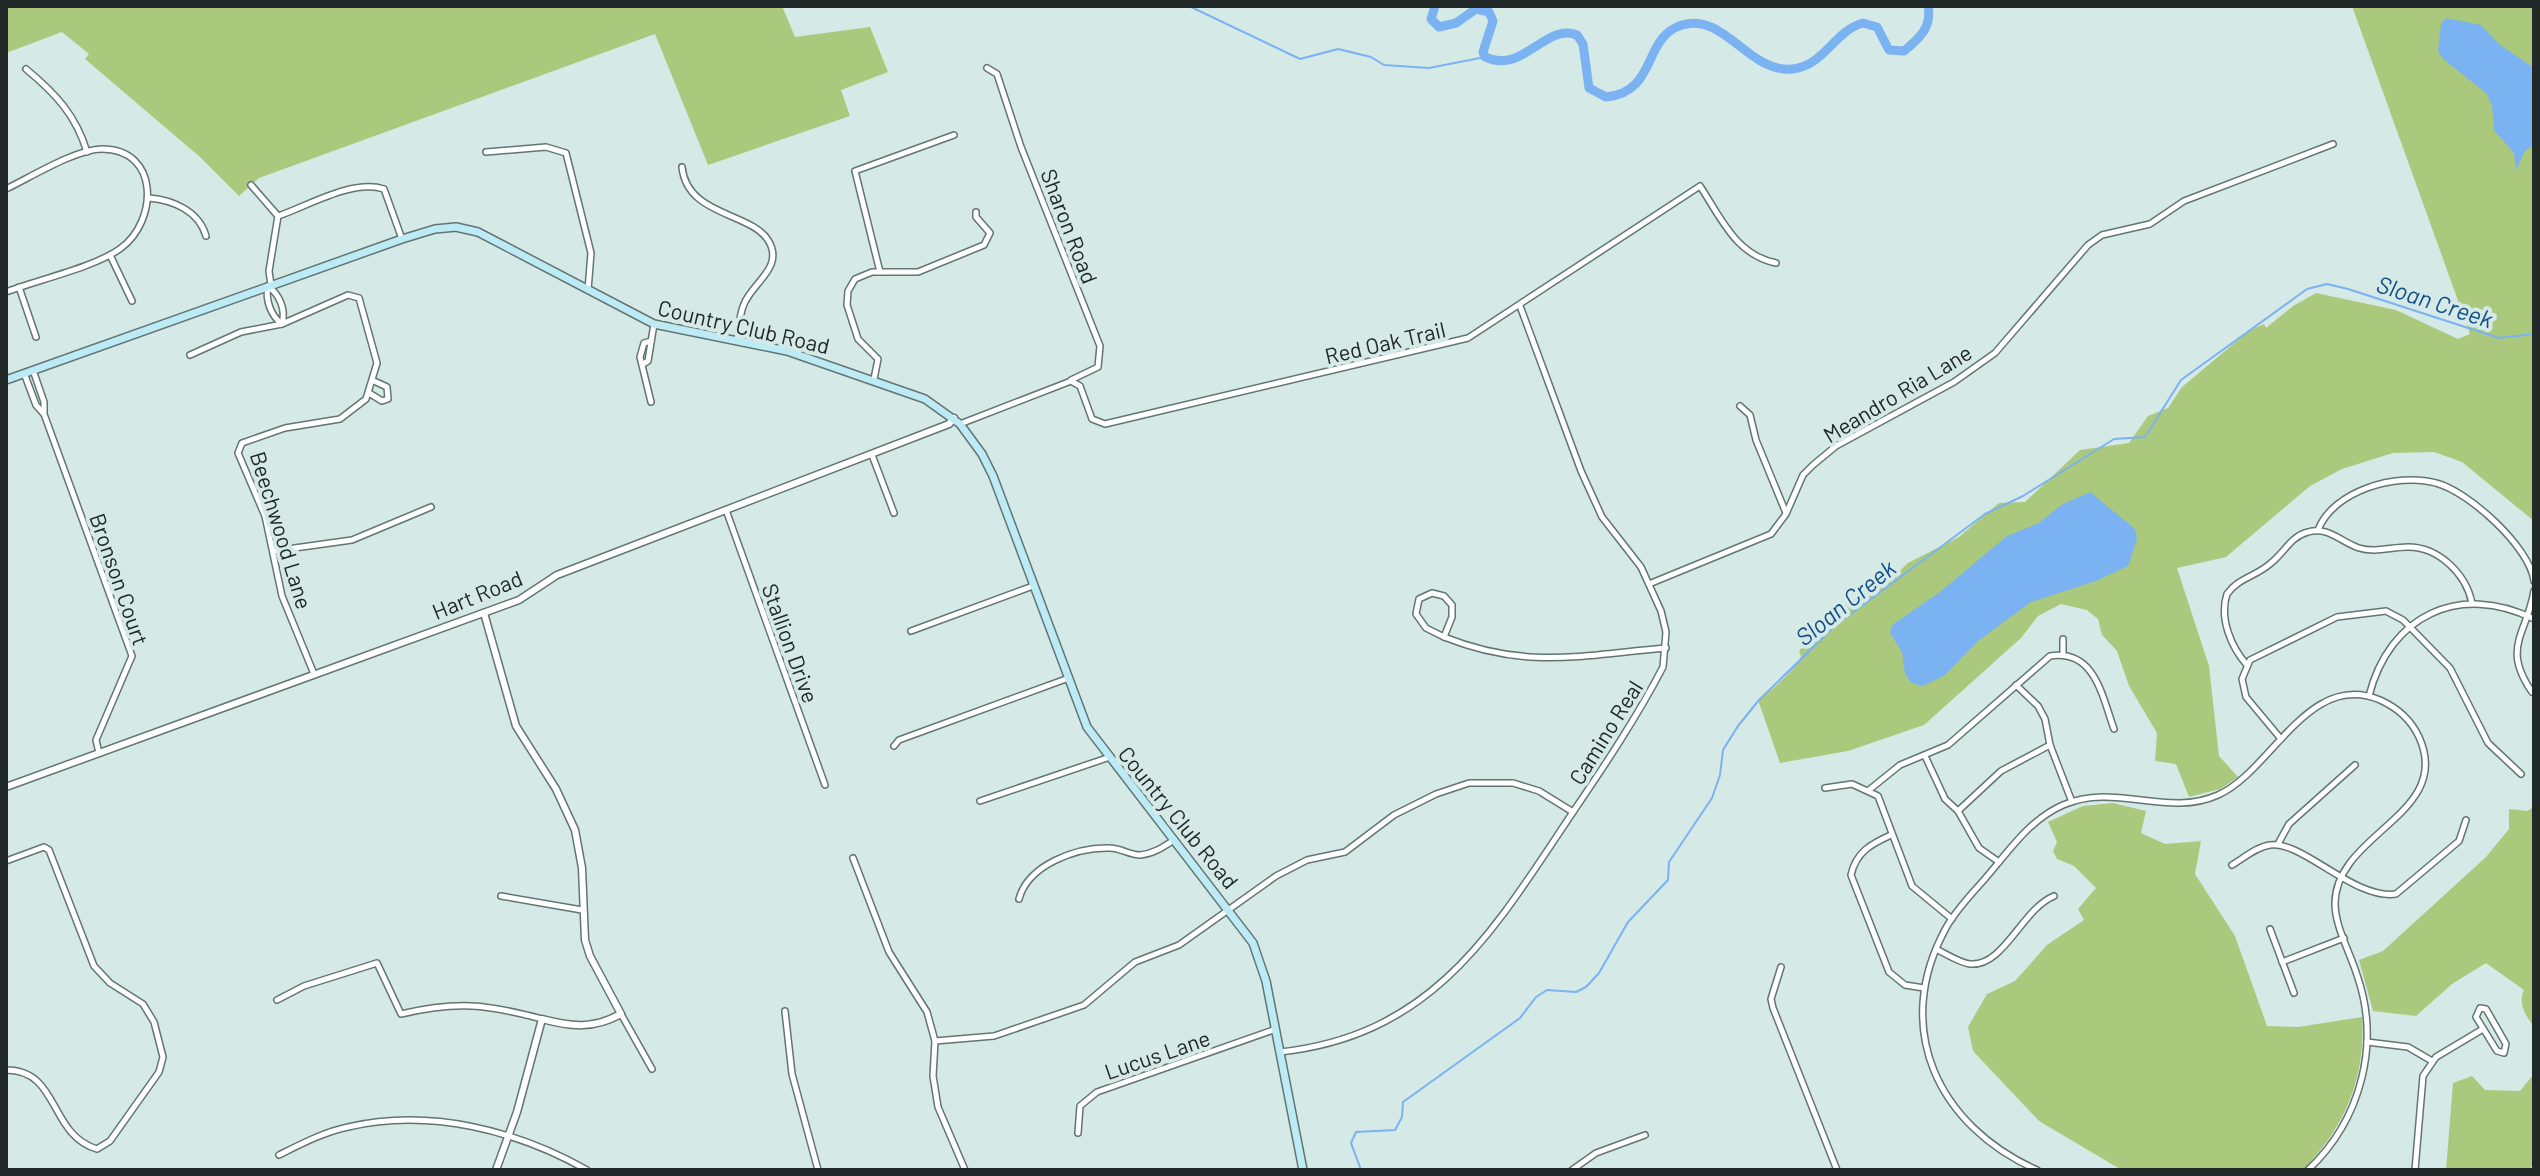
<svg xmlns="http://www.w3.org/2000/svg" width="2540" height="1176" font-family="Barlow,sans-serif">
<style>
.green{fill:#abc97d}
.water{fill:#7ab2f2}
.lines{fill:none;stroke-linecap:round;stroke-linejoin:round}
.stream{stroke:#7ab2f2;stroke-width:2}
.river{stroke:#7ab2f2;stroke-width:9}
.minor-casing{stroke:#637573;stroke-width:8}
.tertiary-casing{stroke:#637573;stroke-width:9}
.secondary-casing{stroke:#637573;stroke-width:10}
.minor{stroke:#fff;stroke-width:5}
.tertiary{stroke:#fff;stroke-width:6}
.secondary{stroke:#bceaf5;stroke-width:7}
.labels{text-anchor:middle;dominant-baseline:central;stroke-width:8;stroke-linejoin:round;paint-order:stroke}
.street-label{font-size:22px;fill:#212928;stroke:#d5e9e7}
.water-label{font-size:24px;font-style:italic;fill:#144f88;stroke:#d5e9e7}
</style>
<rect width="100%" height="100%" fill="#d5e9e7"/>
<!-- green -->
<g class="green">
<polygon points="6,6 782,6 795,37 870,27 888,72 841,90 850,116 708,165 655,34 259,178 239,196 200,157 85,59 89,54 62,32 6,53"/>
<path d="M2352 6H2531L2534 9V521L2462 462 2434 452 2393 453 2342 469 2310 486 2226 557 2177 568 2209 666 2219 756 2238 777 2220 789 2189 797 2176 764 2155 761 2157 733 2129 686 2117 651 2102 635 2098 619 2087 610 2061 604 2038 616 2021 638 1924 725 1848 751 1780 763 1758 700C1768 694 1799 666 1801 656L1799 651 1845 603 1873 595 1908 563 1959 537 1999 503 2025 502 2080 450 2129 443 2148 416 2168 408 2182 387 2250 330 2264 324 2266 328 2293 306 2316 293 2396 310 2458 339 2470 334Z"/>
<path d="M2113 803 2146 811 2141 833 2165 844 2201 841 2195 874 2235 936 2267 1026 2298 1027 2362 1017C2366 1077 2345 1127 2303 1170L2120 1169 2039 1121 1973 1051 1968 1027 1987 994 2015 981 2047 945 2084 920 2078 909 2096 888 2074 866 2057 859 2053 851 2057 842 2048 822 2083 806Z"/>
<path d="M2534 807V1026C2525 1016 2518 1002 2524 990L2486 963 2452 984 2416 1016 2373 1011 2359 960 2383 951 2486 857 2509 829V809L2527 811Z"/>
<polygon points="2534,1074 2534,1160 2530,1170 2446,1170 2453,1083 2472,1076 2485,1090 2520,1091"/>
</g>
<!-- water -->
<g class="water">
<polygon points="2446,18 2481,25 2499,44 2534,68 2534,144 2525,151 2516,170 2514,153 2494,130 2492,105 2486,93 2442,58 2438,50 2441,24"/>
<polygon points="2090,492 2135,529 2137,539 2128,566 2096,581 2031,602 1978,641 1945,675 1923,686 1911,683 1905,674 1902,652 1890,633 1892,625 1940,592 2007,536 2039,523 2061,505"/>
</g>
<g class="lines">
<!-- stream -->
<g class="stream">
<polyline points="1189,6 1300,59 1338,49 1371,57 1384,65 1429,68 1485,57"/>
<polyline points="1361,1170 1351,1143 1356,1132 1395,1130 1402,1117 1403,1102 1520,1018 1536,997 1547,990 1576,992 1586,987 1599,973 1628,922 1668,880 1669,862 1712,798 1720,775 1723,750 1738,726 1759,700 1836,625 1985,514 2023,496 2114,439 2145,437 2181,380 2307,289 2327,284 2348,289 2499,338 2534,334"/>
</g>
<!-- river -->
<path class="river" d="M1435 6 1431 19 1439 27 1456 23 1476 9 1489 12 1493 21 1483 52 1485 57C1523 75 1546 22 1577 35L1583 44 1589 88 1606 97C1658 92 1642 37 1682 25 1725 12 1749 74 1793 69 1825 65 1834 31 1863 23L1877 27 1889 50 1904 51C1920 38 1932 27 1928 6"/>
<!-- minor casing -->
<g class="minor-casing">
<g id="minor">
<polyline points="987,68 997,74 1021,147 1100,346 1098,367 1071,380"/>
<path d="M26 69C55 93 76 115 87 152"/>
<polyline points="486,152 546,147 566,153 591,253 588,290"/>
<path d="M682 167C687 216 750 212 768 240 785 267 753 282 744 304 739 315 739 329 737 341"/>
<polyline points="251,185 278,216 269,271 271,285"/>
<path d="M6 189C31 177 76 149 102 149 160 149 158 221 121 248 96 267 37 280 6 292"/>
<path d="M149 198C173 200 199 211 206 236"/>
<path d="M278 216C308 206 352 179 384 189L402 239"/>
<polyline points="110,255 132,301"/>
<polyline points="880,272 855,171 954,135"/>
<path d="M268 286C280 295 286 310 282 324 271 316 265 300 268 286Z"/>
<polyline points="19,287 36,337"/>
<polyline points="651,341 644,343 640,357 651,402"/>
<polyline points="190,355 241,332 282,324 348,295 359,298 377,363 366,399 340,419 285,428 242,443 238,453 265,516 282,596 314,674"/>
<polyline points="643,364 648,361 654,324"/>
<polyline points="33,370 44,402 44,414 132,656 96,740 99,753"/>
<polyline points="24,373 36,405 43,413"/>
<polyline points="874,379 878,359 858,339 847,305 848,291 855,279 872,272 918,272 984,245 990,233 976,217 976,212"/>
<polyline points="369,393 382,401 388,399 387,387 374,381"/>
<polyline points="1740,406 1750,415 1756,440 1786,513"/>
<path d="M960 424 1071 381 1080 386 1092 419 1105 424 1468 338 1700 186C1721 218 1736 255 1776 263"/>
<polyline points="872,455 894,513"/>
<polyline points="726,510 825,785"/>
<path d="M2318 530C2333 491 2396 472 2436 483 2468 491 2530 547 2534 581"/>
<polyline points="273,551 352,540 431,507"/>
<polyline points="1649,584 1771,534 1786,514 1803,475 1813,465 1836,446 1954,382 1995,353 2088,245 2102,235 2150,224 2184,201 2333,144"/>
<polygon points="1432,593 1444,596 1452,605 1452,617 1444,637 1426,628 1416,614 1419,599"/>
<polyline points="911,631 1033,586"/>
<path d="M1444 637C1527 670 1582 655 1666 648"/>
<polyline points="2063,654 2063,639"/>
<path d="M2247 665C2231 647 2219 618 2227 594 2238 578 2257 576 2271 563 2284 553 2291 536 2308 532 2328 526 2341 542 2359 548 2375 553 2391 547 2408 547 2439 547 2466 574 2472 603"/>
<polyline points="2016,685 2038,706 2045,719 2050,745 2072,802"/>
<path d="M2532 692C2501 647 2527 634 2534 591"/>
<path d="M2369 696C2389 616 2459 582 2534 619"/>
<polyline points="2281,739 2246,697 2242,679 2250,660 2337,617 2386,611 2403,620 2450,668 2488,743 2521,774"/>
<polyline points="894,746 899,740 1066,679"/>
<polyline points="1925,756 1945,799 1958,811 1979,848 1999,862"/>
<polyline points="1825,788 1852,784 1878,796 1912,886 1952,919"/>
<path d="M1869 790 1900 765 1948 745 2050 656C2095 649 2102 696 2114 729"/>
<polyline points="980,801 1107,758"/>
<polyline points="1958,811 2001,771 2050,745"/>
<path d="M1891 835C1871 844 1856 852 1851 875L1889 972 1905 985 1924 988"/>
<polyline points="2278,844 2289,824 2355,765"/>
<polyline points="853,858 889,952 927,1012 935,1041 933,1076 938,1107 965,1170"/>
<path d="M6 861 44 847 49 850 94 966 110 983 143 1004 154 1022 163 1057 159 1072 110 1141 97 1149C48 1134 60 1070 6 1070"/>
<path d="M2232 865C2244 858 2256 847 2270 845 2302 840 2354 900 2396 894L2459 841 2466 820"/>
<polyline points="501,896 582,910"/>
<path d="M1019 899C1028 865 1076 847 1110 848 1120 848 1130 855 1140 855 1153 854 1163 847 1174 840"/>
<polyline points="2270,929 2294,993"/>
<path d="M1936 949C1946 954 1960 963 1970 964 2004 967 2022 909 2054 896"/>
<polyline points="2282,962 2344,938"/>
<polyline points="1781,967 1771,999 1773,1008 1837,1170"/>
<path d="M277 1000 304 986 377 963 401 1014C457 1001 486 1004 542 1019"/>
<polygon points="2480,1008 2486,1009 2506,1044 2504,1053 2497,1051 2476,1017"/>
<polyline points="785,1011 792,1074 818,1170"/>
<polyline points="621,1014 652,1069"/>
<polyline points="935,1041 994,1036 1084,1005 1135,962 1179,945 1276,876 1307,860 1345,852 1394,815 1436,794 1469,783 1513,783 1539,791 1573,812"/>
<polyline points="2367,1042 2408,1047 2432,1061"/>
<path d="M1280 1052C1435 1035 1494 930 1573 812 1605 765 1637 717 1663 667L1666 632 1661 611 1641 567 1602 517 1581 471 1520 306"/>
<polyline points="1078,1133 1080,1106 1097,1092 1276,1029"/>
<path d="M279 1155C301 1144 324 1132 348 1127 429 1108 516 1130 587 1170"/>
<polyline points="1572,1170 1596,1153 1645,1135"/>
<path d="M2037 1170C1938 1126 1891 1028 1946 928 1957 908 1974 892 1989 874 2011 848 2031 819 2063 805 2115 782 2167 818 2218 795 2272 771 2308 670 2380 700 2398 708 2411 720 2419 737 2454 814 2336 833 2335 903 2335 927 2350 952 2357 975 2381 1044 2361 1120 2308 1170"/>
<polyline points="2415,1170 2423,1076 2436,1057 2483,1029"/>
</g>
</g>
<!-- tertiary casing -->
<g class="tertiary-casing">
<g id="tertiary">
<path d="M484 613 516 726 556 789 575 830 582 868 585 940 590 956 621 1014C593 1029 572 1027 542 1019L517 1112 496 1170"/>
<polyline points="6,787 519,600 557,575 949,424 954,418"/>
</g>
</g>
<!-- secondary casing -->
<g class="secondary-casing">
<polyline id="secondary" points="6,380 402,239 435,229 456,227 478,232 654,324 787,351 925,399 960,424 982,454 993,476 1087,727 1253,943 1266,981 1303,1170"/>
</g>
<!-- minor -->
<use href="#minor" class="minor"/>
<!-- tertiary -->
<use href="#tertiary" class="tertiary"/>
<!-- secondary -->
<use href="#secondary" class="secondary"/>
</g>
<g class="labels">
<!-- street labels -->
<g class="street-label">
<text transform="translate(1070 226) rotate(69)">Sharon Road</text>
<text transform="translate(744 326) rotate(13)">Country Club Road</text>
<text transform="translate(1385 342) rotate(-13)">Red Oak Trail</text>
<text transform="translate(1897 393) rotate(-31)">Meandro Ria Lane</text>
<text transform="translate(282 530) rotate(73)">Beechwood Lane</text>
<text transform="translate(120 579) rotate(71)">Bronson Court</text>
<text transform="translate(477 594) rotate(-22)">Hart Road</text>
<text transform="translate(791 643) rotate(70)">Stallion Drive</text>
<text transform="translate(1605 732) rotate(-58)">Camino Real</text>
<text transform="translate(1179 817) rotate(51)">Country Club Road</text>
<text transform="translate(1157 1054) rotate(-19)">Lucus Lane</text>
</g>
<!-- water labels -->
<g class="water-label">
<text transform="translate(2435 301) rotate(18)">Sloan Creek</text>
<text transform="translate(1845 602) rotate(-39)">Sloan Creek</text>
</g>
</g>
<!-- border -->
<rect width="2540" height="1176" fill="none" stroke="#212928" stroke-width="16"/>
</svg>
